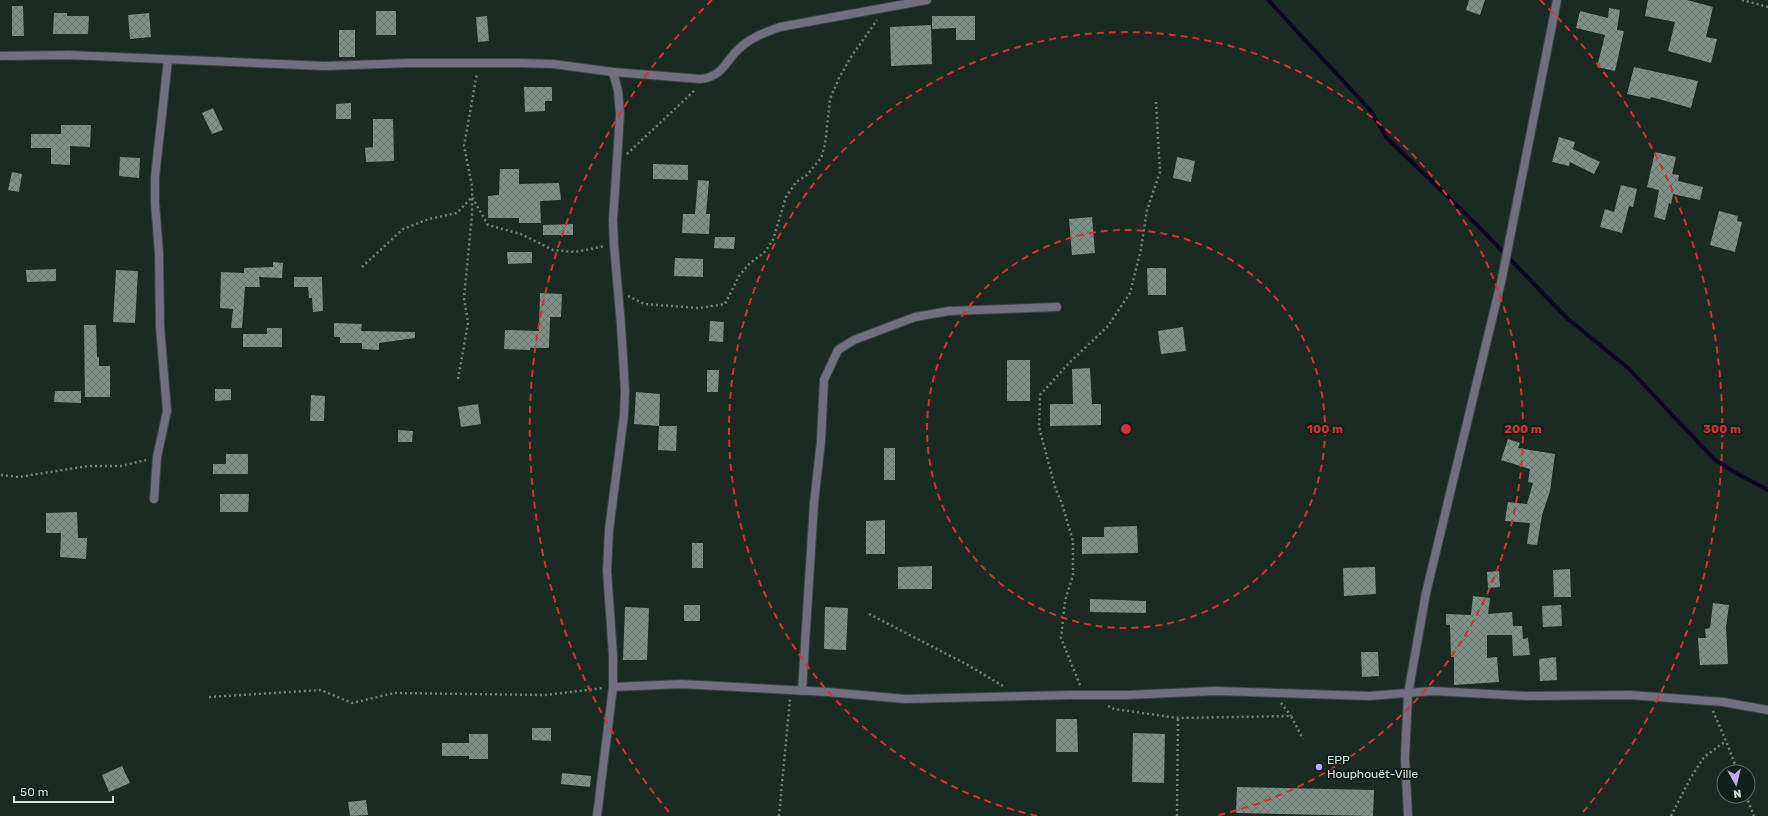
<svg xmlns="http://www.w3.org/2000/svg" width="1768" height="816" font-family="Rubik,sans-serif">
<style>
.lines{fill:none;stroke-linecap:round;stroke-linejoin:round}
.stream{stroke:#0f0622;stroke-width:4}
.building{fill:url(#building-cross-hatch)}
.minor-casing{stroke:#394741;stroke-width:10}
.tertiary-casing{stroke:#394741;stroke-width:10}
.path{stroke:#75817c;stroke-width:2.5;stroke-dasharray:2 3;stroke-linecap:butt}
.minor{stroke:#716e7e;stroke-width:8}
.tertiary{stroke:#716e7e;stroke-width:8}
.ring{fill:none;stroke:#d63131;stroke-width:2;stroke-dasharray:7 5}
.poi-dot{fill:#bda9f5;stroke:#11201a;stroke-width:1.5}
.labels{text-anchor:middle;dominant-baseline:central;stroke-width:4;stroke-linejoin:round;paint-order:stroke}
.poi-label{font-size:12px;fill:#d8e1dd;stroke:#11201a;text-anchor:start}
.centre{fill:#d63131;stroke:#11201a;stroke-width:2}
.ring-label{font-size:12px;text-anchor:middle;font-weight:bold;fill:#d63131;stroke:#11201a;stroke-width:4;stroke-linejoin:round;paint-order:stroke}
</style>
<defs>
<pattern id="building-cross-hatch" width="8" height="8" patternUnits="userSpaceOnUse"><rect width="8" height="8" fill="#7e9088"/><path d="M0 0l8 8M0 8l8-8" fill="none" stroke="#697570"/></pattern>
</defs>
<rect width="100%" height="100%" fill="#1b2a23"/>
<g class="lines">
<!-- stream -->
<polyline class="stream" points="1268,0 1371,111 1386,137 1477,225 1568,319 1628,368 1714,459 1734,472 1768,490"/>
</g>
<!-- building -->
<g class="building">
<polygon points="1469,0 1485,0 1480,15 1466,10"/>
<polygon points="1648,0 1687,0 1713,7 1706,37 1717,39 1711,63 1668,51 1675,22 1645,16"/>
<polygon points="12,6 23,6 24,36 12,36"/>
<polygon points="1609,8 1620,10 1617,30 1624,31 1615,71 1597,67 1605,35 1576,28 1580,11 1608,18"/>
<rect x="376" y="11" width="20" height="24"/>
<polygon points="54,13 67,13 67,16 89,16 88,34 53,34"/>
<polygon points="149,13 151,37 130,39 128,15"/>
<polygon points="487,16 489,41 478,42 476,17"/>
<polygon points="932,16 975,16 975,40 956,40 956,28 932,29"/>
<polygon points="931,25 932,64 891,66 890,27"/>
<rect x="339" y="30" width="16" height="27"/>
<polygon points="1634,67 1698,81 1691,108 1651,97 1650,99 1627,94"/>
<polygon points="524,87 552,87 552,101 545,101 545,111 525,112"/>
<polygon points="351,103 351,119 336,119 336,104"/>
<polygon points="213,108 223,130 212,134 202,113"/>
<polygon points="373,119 393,119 394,161 366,162 365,148 373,147"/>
<polygon points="61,125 91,125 90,147 70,146 70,165 51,164 51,148 31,148 31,134 61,134"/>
<polygon points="1559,137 1575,142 1573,149 1600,162 1594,174 1570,162 1569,166 1552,162"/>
<polygon points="1655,152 1676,157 1672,174 1679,175 1678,181 1703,187 1700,200 1673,194 1671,204 1669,203 1665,220 1654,217 1659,190 1647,187"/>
<polygon points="120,157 140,158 139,178 119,176"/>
<polygon points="1177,157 1195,161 1191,182 1173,178"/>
<polygon points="653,164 688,165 688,180 653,179"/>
<polygon points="500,169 519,169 519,184 559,183 561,200 540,201 541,223 519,223 519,218 488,218 488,196 499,195"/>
<polygon points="12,172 22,174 19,192 8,190"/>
<polygon points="698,180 709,181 706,214 710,214 709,234 682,233 683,214 695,214"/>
<polygon points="1621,185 1637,189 1633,207 1629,206 1622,233 1600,227 1605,209 1614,212"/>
<polygon points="1719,211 1738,216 1737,221 1742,222 1735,252 1710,245"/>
<polygon points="1092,217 1095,253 1072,255 1069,219"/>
<polygon points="573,224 573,235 543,235 543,225"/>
<polygon points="715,237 735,237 734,249 714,248"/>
<polygon points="507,252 532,252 532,263 508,264"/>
<polygon points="675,258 703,259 703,277 674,276"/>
<polygon points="273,262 283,263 282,278 259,277 260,287 245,287 242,328 231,328 233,309 220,308 221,272 244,273 244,268 273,267"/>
<polygon points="1147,268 1166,268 1166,295 1148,295"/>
<polygon points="56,269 56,281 27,282 26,270"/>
<polygon points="116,270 138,271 135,323 113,322"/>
<polygon points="294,277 322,277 323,311 313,312 312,298 309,298 308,287 294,287"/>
<polygon points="540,293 562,294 561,317 550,317 549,348 530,348 530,350 504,349 505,330 539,331"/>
<polygon points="710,321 724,322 723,342 709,341"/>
<polygon points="334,323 362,324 361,331 415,332 415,338 379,343 379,350 362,349 362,343 340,343 340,337 334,337"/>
<polygon points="84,325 96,325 97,357 99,357 99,366 110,366 110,397 85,397"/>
<polygon points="1183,327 1186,351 1161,354 1158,331"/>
<polygon points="267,328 282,328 282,347 243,347 243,334 267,334"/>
<rect x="1007" y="360" width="23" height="41"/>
<polygon points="1090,368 1092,404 1101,404 1101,425 1050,426 1050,404 1073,404 1072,369"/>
<polygon points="707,370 719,370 718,392 707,392"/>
<polygon points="215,389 231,389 231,400 215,401"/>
<polygon points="55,391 81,391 81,403 54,402"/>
<polygon points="636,392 660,394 659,426 634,424"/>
<polygon points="311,395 325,396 324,421 310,421"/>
<polygon points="478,404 481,424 461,427 458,407"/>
<polygon points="659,426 677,426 676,451 658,450"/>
<polygon points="398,430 413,431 412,442 398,442"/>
<polygon points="1508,439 1520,443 1518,448 1555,454 1550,491 1542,515 1537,545 1527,544 1530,523 1505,521 1508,502 1527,504 1533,483 1528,482 1530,469 1501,460"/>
<rect x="884" y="448" width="11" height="32"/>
<polygon points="226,454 248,454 248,474 213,474 213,464 226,464"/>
<polygon points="220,494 249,494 248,512 220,512"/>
<polygon points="77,512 78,538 87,538 86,559 60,557 61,533 46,533 46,513"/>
<polygon points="885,520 885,554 866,554 866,521"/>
<polygon points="1137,526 1138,553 1082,554 1082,537 1104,537 1104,527"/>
<rect x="692" y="543" width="11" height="25"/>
<polygon points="932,566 932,589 898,589 898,567"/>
<polygon points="1375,567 1376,594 1344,596 1343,568"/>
<polygon points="1570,569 1571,597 1554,597 1553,570"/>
<polygon points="1499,571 1500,587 1488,588 1487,572"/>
<polygon points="1473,596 1490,598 1488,614 1512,612 1513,626 1522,626 1523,639 1528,638 1530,655 1513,656 1512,635 1487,635 1487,658 1497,657 1499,682 1454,685 1454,657 1451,657 1450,625 1446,625 1446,614 1471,615"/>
<polygon points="1090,599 1146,601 1146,613 1090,612"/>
<polygon points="1713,603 1729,605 1726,627 1728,664 1700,665 1698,638 1706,638 1705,629 1710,628"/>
<rect x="684" y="605" width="16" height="16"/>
<polygon points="1561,605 1562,626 1543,627 1542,606"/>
<polygon points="625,607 649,608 647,660 623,660"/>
<polygon points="825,607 848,608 846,650 824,649"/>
<polygon points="1361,652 1378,652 1379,676 1362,677"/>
<polygon points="1556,657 1557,680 1540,681 1539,659"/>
<polygon points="1056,719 1077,719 1078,752 1056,752"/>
<polygon points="532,728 551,728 551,741 532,740"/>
<polygon points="1133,733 1165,734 1164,783 1132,782"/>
<polygon points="469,734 488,734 488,759 469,759 469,756 442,756 442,743 469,743"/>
<polygon points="122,766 130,783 109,792 102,775"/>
<polygon points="562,773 591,776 590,787 561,784"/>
<polygon points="1237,787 1374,790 1373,816 1236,813"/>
<polygon points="366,800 368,815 350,816 348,802"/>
</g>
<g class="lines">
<!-- minor casing -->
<g class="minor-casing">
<g id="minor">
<path d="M0 56 69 55 325 66 410 63H519L553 64 613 72 700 79C724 77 725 60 741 47 752 37 766 32 780 27L927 0"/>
<polyline points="154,499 157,457 167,411 160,327 159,253 155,203 155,177 168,60"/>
<polyline points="613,687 681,684 828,692 905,699 1071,695 1127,695 1215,691 1369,696 1432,691 1527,696 1630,695 1723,702 1768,710"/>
<polyline points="802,691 814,503 821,441 824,380 838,350 854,340 915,317 949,311 1057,307"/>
<polyline points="597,816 613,687 613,655 607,571 609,530 624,415 625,390 621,325 614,245 613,220 620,114 618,91 613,72"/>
</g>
</g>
<!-- tertiary casing -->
<g class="tertiary-casing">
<polyline id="tertiary" points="1408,816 1405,758 1408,694 1426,593 1502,278 1557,0"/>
</g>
<!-- path -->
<g class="path">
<polyline points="1742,0 1768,7"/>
<polyline points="627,154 696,89"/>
<polyline points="362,267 403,229 429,219 457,213 472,197 488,225 521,234 553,250 575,252 605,246"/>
<polyline points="628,296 644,304 699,308 725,304 739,276 750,263 764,253 773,240 786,197 796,182 807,175 821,158 825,145 830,99 839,78 851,57 877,20"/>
<polyline points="458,379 468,323 464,298 472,214 472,186 464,146 477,73"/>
<polyline points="1,475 19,477 88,466 121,466 146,460"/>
<polyline points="869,614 968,665 1003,686"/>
<polyline points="1080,685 1061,638 1065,601 1073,575 1073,541 1062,504 1055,487 1039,427 1040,395 1070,362 1108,326 1130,293 1141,249 1147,210 1160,172 1156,102"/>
<polyline points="209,697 321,690 352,703 394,693 545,695 604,688"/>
<polyline points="1281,703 1291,716"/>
<polyline points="1108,706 1114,709 1178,718 1291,716 1303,739"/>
<polyline points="1713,711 1726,741 1738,772"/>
<polyline points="1746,796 1754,816"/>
<polyline points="779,816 790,699"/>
<polyline points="1177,816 1178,718"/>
<polyline points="1671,816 1690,779 1704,757 1726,741"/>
</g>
<!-- minor -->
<use href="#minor" class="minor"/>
<!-- tertiary -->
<use href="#tertiary" class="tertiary"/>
</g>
<!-- distance rings -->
<g class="ring">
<circle cx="1126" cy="429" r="199"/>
<path d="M1037 816A397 397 0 1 1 1215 816"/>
<path d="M669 812A596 596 0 0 1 712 0M1540 0A596 596 0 0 1 1583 812"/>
</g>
<!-- markers -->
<circle class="poi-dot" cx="1319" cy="767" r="4"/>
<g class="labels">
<!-- poi labels -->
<g class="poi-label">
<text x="1327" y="760">EPP<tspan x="1327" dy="14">Houphouët-Ville</tspan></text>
</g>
</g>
<circle cx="1126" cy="429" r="6" class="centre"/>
<g class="ring-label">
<text x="1325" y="433">100 m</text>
<text x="1523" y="433">200 m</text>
<text x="1722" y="433">300 m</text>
</g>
<!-- north arrow -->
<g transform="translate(1736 784) rotate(172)"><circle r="19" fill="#11201a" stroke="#616d68"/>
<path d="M0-3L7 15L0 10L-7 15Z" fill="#bda9f5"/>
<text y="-6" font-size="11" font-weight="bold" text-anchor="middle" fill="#d8e1dd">N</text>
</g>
<!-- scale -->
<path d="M14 796v6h99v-6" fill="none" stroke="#d8e1dd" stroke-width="2"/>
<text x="20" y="796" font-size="12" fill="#d8e1dd" stroke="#11201a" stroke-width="3" paint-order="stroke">50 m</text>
</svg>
